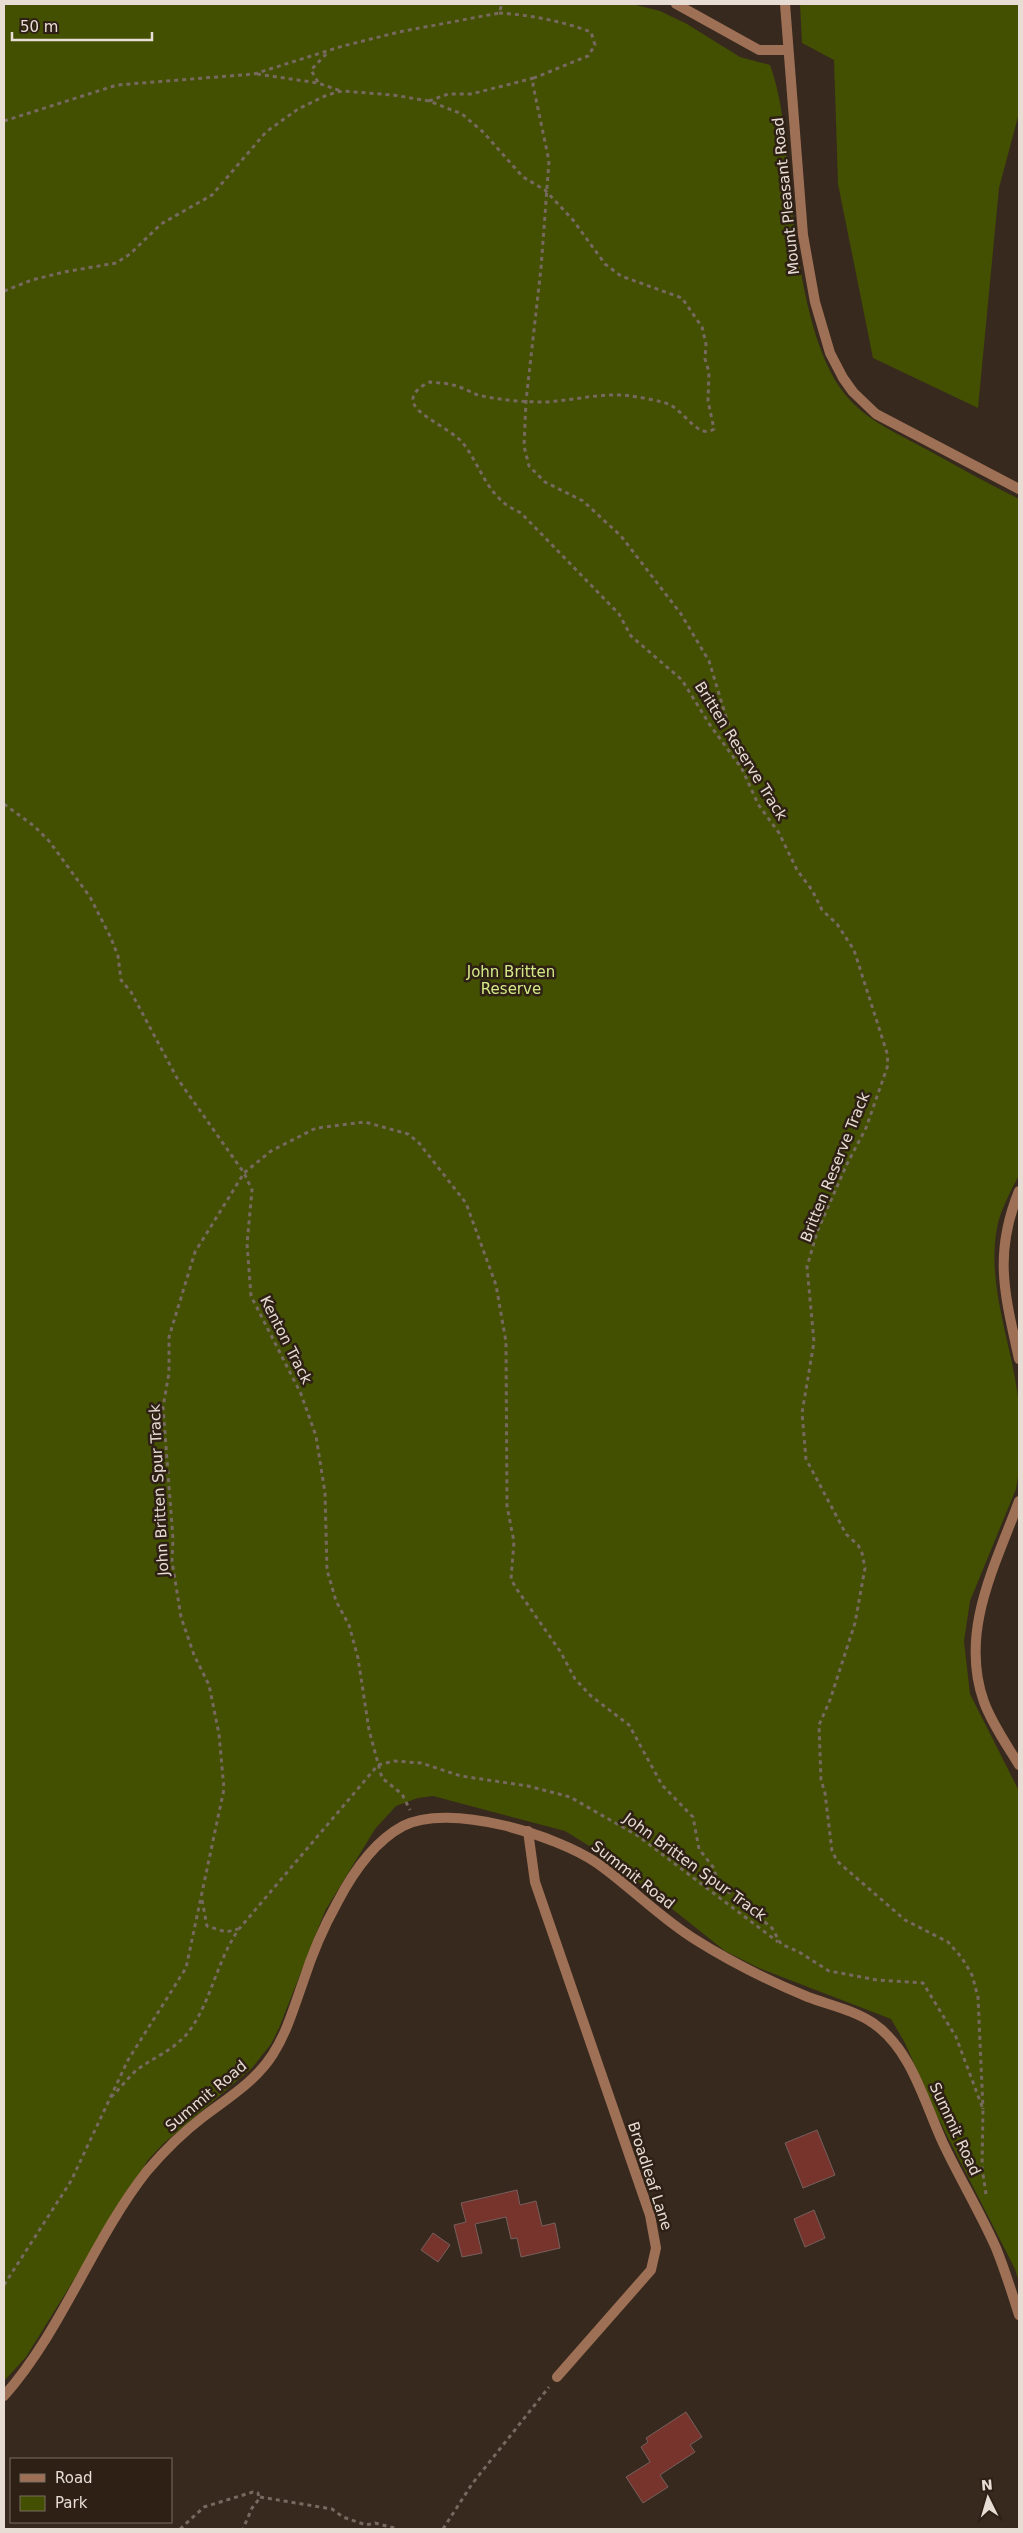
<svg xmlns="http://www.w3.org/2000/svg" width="1023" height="2533" font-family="'DejaVu Sans',sans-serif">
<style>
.green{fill:#434f01}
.building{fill:#76342c;stroke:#765f5c}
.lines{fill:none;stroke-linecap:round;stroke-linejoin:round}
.path{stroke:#76695f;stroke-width:3;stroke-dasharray:4 4;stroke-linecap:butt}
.street{stroke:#9e7056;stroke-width:10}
.labels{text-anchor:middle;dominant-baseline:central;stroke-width:5;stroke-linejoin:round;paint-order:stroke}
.street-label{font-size:15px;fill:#e7ddd5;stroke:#2e2014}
.park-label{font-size:15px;fill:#d4ea88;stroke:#2e2014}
</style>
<rect width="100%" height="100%" fill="#38291e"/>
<!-- green -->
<g class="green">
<path d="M149 4H632L660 11 687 24 740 57 770 65C785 107 785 148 790 192 797 251 808 356 850 400 870 422 900 435 926 449 957 466 988 484 1019 499V1175C1011 1191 1000 1210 997 1228 987 1283 1009 1336 1017 1390 1022 1421 1022 1457 1016 1489L970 1601 964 1641 970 1694 1019 1791V2282L1015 2269 937 2116 905 2043 891 2019 759 1968 725 1951 607 1857 565 1831 433 1796 418 1798 396 1806 375 1829 325 1911 279 2028 271 2044 252 2068 164 2143 148 2160 26 2357 4 2381V5Z"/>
<polygon points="800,4 1019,4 1019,113 999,188 978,408 873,358 838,184 834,60 802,43"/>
</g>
<!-- building -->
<g class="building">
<polygon points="817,2130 835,2175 803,2188 785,2143"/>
<polygon points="517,2190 520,2205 536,2201 542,2226 555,2223 560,2248 521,2257 517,2238 511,2239 506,2217 475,2224 482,2253 462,2257 454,2225 466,2222 461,2203"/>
<polygon points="814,2210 825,2238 805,2247 794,2219"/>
<polygon points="433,2233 450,2245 438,2262 421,2250"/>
<polygon points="686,2412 702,2437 690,2445 695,2452 660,2475 668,2487 643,2503 626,2477 650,2462 641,2447 648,2442 646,2438"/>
</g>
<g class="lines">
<!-- path -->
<g class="path">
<path d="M499 13C530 15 562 21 591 32L595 45 588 56 534 78 533 85 549 161 541 268 526 401 524 446 529 466 545 482 583 501 621 536 681 614 709 661 741 766"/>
<polyline points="257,74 318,83 341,91"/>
<polyline points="318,82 311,70 328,52"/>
<polyline points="429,101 448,94 471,94 534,78"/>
<polyline points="4,121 117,85 254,74 343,46 399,32 499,13 502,4"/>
<path d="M4 291 32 280 64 272 116 263 130 254 161 224 212 195 266 132 298 109 327 95 342 91 393 95 429 101 462 114 483 132 523 177 545 190 573 220 605 264 621 276 682 298 702 327 706 344 705 359 709 372 708 401 714 429C698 440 684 410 668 404 662 401 638 397 631 396 601 392 573 401 543 402 522 402 499 400 478 395 470 392 462 387 453 385 446 383 438 383 430 382 422 385 409 394 414 404 419 416 450 429 462 442 477 460 484 485 501 500 506 506 514 509 521 513L619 614 631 636 682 680 710 725 742 769 758 804 779 833 797 870 812 890 822 910 837 924 854 950 887 1053 888 1065 866 1128 847 1164 817 1232 807 1267 814 1342 802 1413 806 1459 846 1534 858 1545 862 1553 865 1568 855 1623 830 1700 819 1725 821 1780 825 1793 832 1851 837 1861 905 1920 948 1942 962 1958 972 1975 978 1997 983 2109"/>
<polyline points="4,804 34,826 49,841 90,897 111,938 118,956 121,980 131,992 177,1078 244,1173 252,1190 247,1244 251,1296 301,1394 316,1436 325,1493 327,1570 336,1601 349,1625 358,1658 369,1730 382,1778 402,1794 410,1810"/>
<polyline points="202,1900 207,1926 226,1932 238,1929"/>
<path d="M111 2097C120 2089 128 2077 138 2069 156 2056 176 2049 190 2030 212 1999 217 1960 239 1929L378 1765 394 1761 421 1763 461 1776 528 1786 570 1797 638 1836 778 1942"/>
<polyline points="4,2285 71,2181 128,2060 186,1968 224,1789 219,1734 209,1685 194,1655 181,1617 172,1561 173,1539 163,1407 169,1373 169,1337 195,1252 244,1173 271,1151 316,1128 365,1122 408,1134 419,1143 466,1203 496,1285 506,1342 507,1506 514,1542 511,1579 516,1588 560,1651 575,1679 591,1696 629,1725 662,1785 693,1817 699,1849 713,1867 719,1884 772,1928 781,1944 799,1952 829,1971 877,1980 923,1983 956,2037 983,2109 982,2168 986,2194"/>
<polyline points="260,2497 332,2509 343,2517 366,2525 375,2523 398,2529"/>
<polyline points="180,2529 204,2507 253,2492 258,2493 259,2499 252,2508 243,2529"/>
<polyline points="443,2529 472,2484 549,2387"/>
</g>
<!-- street -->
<g class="street">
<polyline points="676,4 759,50 787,50"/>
<polyline points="785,4 803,235 815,302 830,353 843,378 853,392 876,414 1019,489"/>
<path d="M1019 1191C993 1255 1005 1295 1019 1359"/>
<path d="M1019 1501C995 1566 959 1632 984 1702 992 1724 1007 1745 1019 1765"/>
<polyline points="528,1831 535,1882 650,2215 656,2248 651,2270 557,2377"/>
<path d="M4 2396C63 2329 92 2241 147 2171 164 2151 182 2133 203 2117 228 2098 256 2081 273 2054 287 2032 294 2007 303 1982 312 1954 323 1928 337 1903 352 1874 373 1842 403 1826 449 1802 556 1835 597 1863 631 1887 660 1918 696 1940 731 1962 769 1981 808 1997 829 2005 854 2010 873 2023 912 2050 924 2102 943 2143 960 2179 980 2212 996 2248 1005 2270 1012 2293 1019 2315"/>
</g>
</g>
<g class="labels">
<!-- street labels -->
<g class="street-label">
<text transform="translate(786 196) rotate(-96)">Mount Pleasant Road</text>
<text transform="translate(741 751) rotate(58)">Britten Reserve Track</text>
<text transform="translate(835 1167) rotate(-68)">Britten Reserve Track</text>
<text transform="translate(286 1340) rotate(63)">Kenton Track</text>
<text transform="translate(159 1490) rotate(-93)">John Britten Spur Track</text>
<text transform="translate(695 1867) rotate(36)">John Britten Spur Track</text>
<text transform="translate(633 1875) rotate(38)">Summit Road</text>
<text transform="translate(206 2096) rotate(-40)">Summit Road</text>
<text transform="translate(955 2129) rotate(65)">Summit Road</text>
<text transform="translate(650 2176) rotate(72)">Broadleaf Lane</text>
</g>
<!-- park labels -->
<g class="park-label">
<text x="511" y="972">John Britten<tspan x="511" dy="17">Reserve</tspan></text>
</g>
</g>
<!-- border -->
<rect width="1023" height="2533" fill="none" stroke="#e7ddd5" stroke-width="10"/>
<!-- legend -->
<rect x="10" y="2458" width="162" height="65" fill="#2e2014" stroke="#786c61"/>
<rect x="20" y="2474" width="25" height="8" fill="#9e7056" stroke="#786c61"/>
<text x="55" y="2483" font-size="15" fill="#e7ddd5">Road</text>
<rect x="20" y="2496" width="25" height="15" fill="#434f01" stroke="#786c61"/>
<text x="55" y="2508" font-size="15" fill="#e7ddd5">Park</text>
<!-- north arrow -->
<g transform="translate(988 2498) rotate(355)" stroke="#2e2014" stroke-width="4" paint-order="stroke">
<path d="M0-4L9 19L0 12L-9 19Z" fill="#e7ddd5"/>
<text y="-8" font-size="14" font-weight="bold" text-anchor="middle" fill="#e7ddd5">N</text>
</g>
<!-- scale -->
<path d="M12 32v8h140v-8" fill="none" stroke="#e7ddd5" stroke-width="2.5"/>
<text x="20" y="32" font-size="15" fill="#e7ddd5" stroke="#2e2014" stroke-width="4" paint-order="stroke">50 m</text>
</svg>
